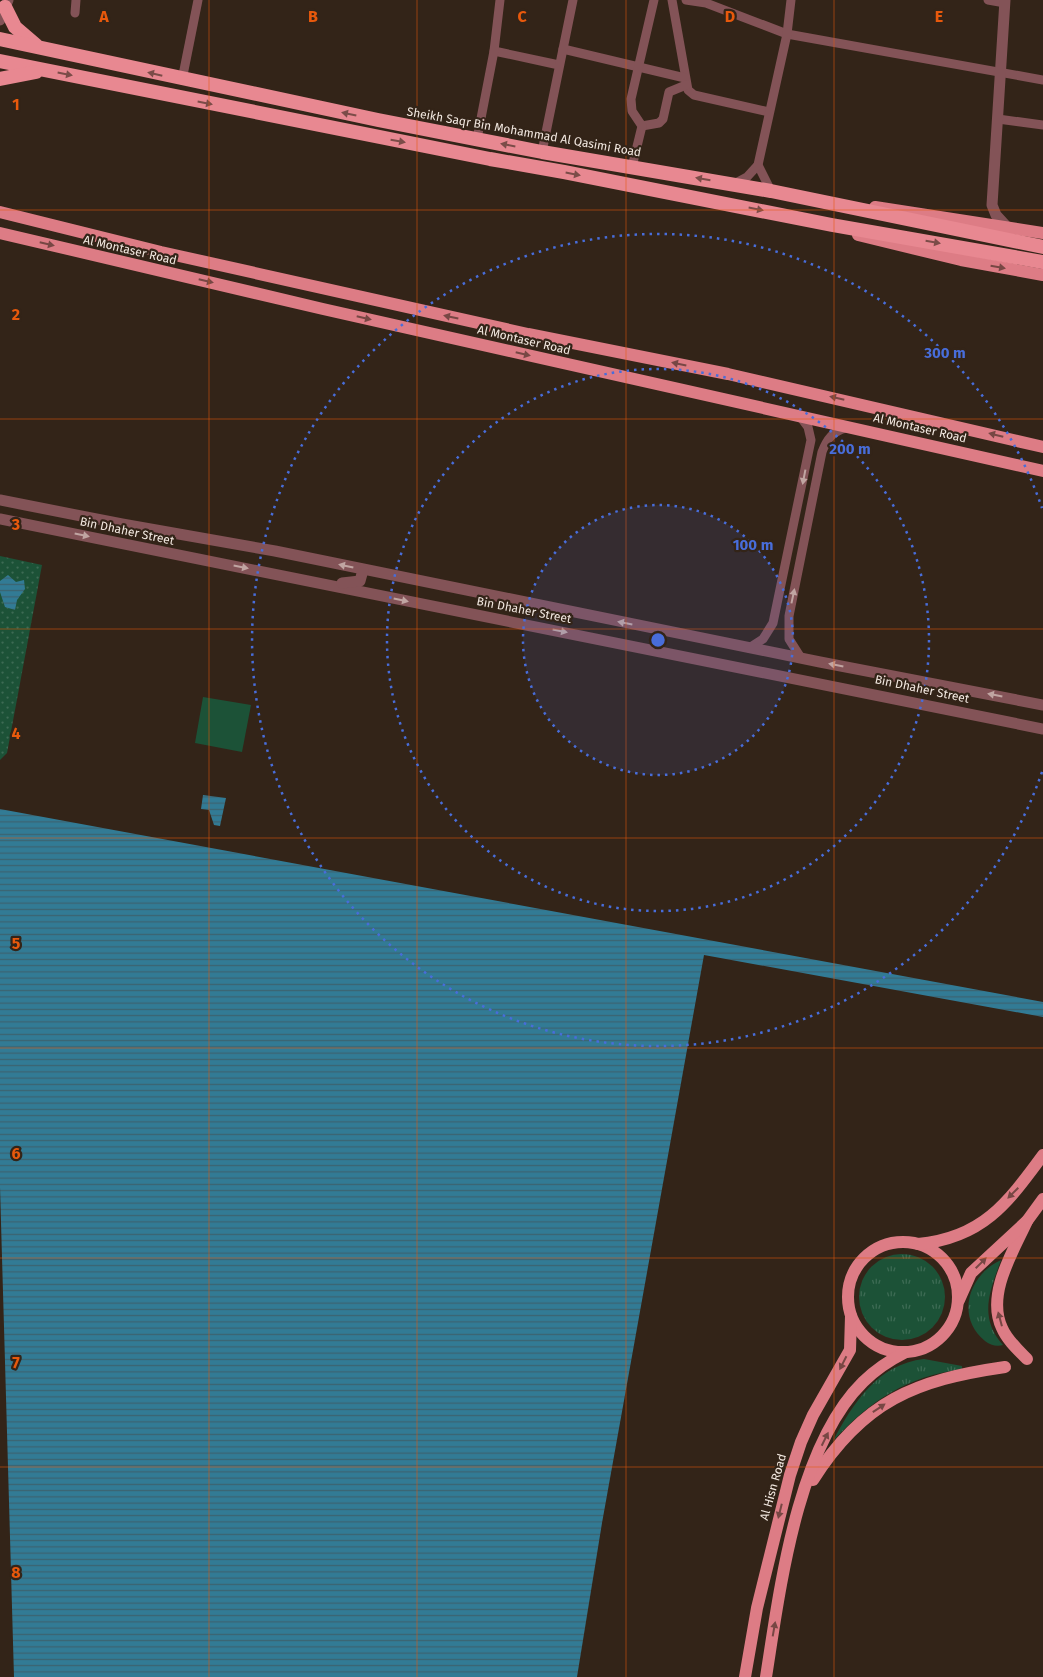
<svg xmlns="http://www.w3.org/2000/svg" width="1043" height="1677" font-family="'Fira Sans',sans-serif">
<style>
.grass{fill:url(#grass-tufts)}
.park{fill:url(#park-dots)}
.garden{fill:#1c5237}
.water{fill:url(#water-rules)}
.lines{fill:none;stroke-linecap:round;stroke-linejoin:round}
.minor{stroke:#835357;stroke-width:9}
.tertiary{stroke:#835357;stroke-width:11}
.primary{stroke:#dd7c85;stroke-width:12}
.trunk{stroke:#e88891;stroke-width:14}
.oneway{fill:#7b4c48}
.oneway2{fill:#774744}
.oneway3{fill:#c0a5a2}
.grid{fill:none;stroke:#e8590c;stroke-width:1;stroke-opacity:0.55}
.ring{fill:none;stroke:#486dda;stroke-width:2.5;stroke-dasharray:2.5 5}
.labels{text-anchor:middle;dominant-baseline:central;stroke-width:4.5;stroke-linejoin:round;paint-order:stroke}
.street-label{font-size:12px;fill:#f2e8e0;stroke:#332418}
.grid-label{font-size:16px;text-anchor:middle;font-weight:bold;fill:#e8590c;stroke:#332418;stroke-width:4.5;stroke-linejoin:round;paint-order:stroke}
.centre{fill:#486dda;stroke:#332418;stroke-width:2.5}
.ring-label{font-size:15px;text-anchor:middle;font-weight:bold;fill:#486dda;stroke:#332418;stroke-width:4.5;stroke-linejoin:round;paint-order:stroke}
</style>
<defs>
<pattern id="grass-tufts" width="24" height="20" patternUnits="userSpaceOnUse" patternTransform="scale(1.25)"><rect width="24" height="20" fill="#1c5237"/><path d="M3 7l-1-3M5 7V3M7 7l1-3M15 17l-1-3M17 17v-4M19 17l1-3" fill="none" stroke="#3d6b54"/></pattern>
<pattern id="park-dots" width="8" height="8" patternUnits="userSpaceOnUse" patternTransform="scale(1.25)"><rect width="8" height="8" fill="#1c5237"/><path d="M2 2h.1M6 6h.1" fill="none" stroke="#3d6b54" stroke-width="1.8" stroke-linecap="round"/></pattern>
<pattern id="water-rules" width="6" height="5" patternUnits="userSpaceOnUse" patternTransform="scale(1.25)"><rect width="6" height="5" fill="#327b95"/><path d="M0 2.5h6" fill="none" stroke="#3c6370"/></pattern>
</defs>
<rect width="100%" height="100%" fill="#332418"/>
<!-- grass -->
<g class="grass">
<circle cx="902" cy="1297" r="43"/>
<path d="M1001 1260C990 1291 978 1317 1003 1345 997 1347 990 1345 985 1341 955 1317 969 1274 1001 1260Z"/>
<path d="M924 1359 962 1366V1369C906 1377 871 1400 833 1441 853 1403 878 1364 924 1359Z"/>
</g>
<!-- park -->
<polygon class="park" points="0,556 42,565 7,753 0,760"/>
<!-- garden -->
<polygon class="garden" points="203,697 251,705 242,752 195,743"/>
<!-- water -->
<g class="water">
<polygon points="8,575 16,582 24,580 25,589 17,600 15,610 5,607 0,592 0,581"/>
<polygon points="203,795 226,798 220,826 214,825 209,810 201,809"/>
<polygon points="0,809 1043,1002 1043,1017 704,955 602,1523 577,1677 14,1677 0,1187"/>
</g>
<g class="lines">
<!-- minor -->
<g class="minor">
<polyline points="672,0 688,90 694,95 769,112"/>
<polyline points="686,0 706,3 787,34 1043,80"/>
<polyline points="988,0 1005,3"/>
<polyline points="75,13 76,0"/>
<polyline points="563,49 685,78"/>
<polyline points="494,51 559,65"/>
<polyline points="182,80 198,0"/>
<polyline points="998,119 1043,125"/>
<polyline points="642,126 659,123 663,119 669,92 686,85"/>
<polyline points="477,139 494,51 500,0"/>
<polyline points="542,152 573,0"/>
<polyline points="758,165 771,191"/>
<polyline points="632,167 642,126 632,111 631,99 654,0"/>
<polyline points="734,184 747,177 758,165 787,34 791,0"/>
<polyline points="749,648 763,639 773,623 811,440 808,427 799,415"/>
<path d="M801 658 789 639V616L822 452C827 439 833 431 846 428"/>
</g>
<!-- tertiary -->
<g class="tertiary">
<polyline points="1005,0 992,205 996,215 1007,227"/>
<polyline points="0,20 8,0"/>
<polyline points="0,500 122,524 275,551 820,662 1043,705"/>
<polyline points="0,519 1043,729"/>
<polyline points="342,583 360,581 363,570"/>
</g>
<!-- primary -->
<g class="primary">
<polyline points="875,207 1043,233"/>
<polyline points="0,212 161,252 528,334 728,374 1043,447"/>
<polyline points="0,233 323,309 1043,471"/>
<polyline points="858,235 961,260 1043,275"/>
<path d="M1027 1221C1013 1252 986 1294 1002 1328 1007 1340 1018 1350 1027 1359"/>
<circle cx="903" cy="1297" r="55"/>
<path d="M918 1244C982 1238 1007 1204 1043 1155"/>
<polyline points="959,1300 971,1273 1027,1221 1043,1199"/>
<path d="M813 1480C863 1401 915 1380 1005 1367"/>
<polyline points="745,1677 757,1608 790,1475 801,1442 813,1415 850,1350 851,1316"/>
<path d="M766 1677C780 1588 797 1447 863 1382 876 1369 890 1360 906 1352"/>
</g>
<!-- trunk -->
<g class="trunk">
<polyline points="5,7 15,27 36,45"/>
<polyline points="0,39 378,120 542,152 771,191 1043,247"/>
<polyline points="0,61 490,159 564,172 832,225 1043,262"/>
<polyline points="0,79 36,72"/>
</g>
</g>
<!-- one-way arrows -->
<defs><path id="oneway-solid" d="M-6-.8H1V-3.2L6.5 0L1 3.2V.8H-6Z" transform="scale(1.25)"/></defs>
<g class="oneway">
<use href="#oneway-solid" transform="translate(65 74) rotate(11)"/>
<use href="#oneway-solid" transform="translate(155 74) rotate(-167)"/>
<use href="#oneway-solid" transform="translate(205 103) rotate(11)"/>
<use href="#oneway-solid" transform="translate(349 114) rotate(-168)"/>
<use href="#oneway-solid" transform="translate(398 141) rotate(10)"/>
<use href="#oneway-solid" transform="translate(508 145) rotate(-169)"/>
<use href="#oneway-solid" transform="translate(573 174) rotate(11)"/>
<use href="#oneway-solid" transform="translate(703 179) rotate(-170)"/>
<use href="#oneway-solid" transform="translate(756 209) rotate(11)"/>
<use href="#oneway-solid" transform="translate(933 242) rotate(10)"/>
</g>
<g class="oneway2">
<use href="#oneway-solid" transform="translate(47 244) rotate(13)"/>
<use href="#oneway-solid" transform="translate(998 267) rotate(10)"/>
<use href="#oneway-solid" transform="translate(206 281) rotate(13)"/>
<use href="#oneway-solid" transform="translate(451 317) rotate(-168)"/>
<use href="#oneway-solid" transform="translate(364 318) rotate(13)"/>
<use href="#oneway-solid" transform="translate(523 354) rotate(13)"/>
<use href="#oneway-solid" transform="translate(679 364) rotate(-168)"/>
<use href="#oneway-solid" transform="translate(837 398) rotate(-167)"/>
<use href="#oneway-solid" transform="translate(996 435) rotate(-166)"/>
<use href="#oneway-solid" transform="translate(1013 1193) rotate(135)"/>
<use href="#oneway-solid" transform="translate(981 1263) rotate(-45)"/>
<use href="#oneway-solid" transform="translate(1000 1319) rotate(-105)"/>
<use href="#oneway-solid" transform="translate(843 1363) rotate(117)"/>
<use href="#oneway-solid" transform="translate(879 1408) rotate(-34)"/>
<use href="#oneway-solid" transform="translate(825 1439) rotate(-64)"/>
<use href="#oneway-solid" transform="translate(780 1511) rotate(104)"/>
<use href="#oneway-solid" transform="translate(774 1629) rotate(-80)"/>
</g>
<g class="oneway3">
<use href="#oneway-solid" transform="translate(804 477) rotate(101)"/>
<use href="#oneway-solid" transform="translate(82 535) rotate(12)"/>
<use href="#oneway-solid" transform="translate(346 566) rotate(-168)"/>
<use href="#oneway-solid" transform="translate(241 567) rotate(11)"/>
<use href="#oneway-solid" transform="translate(793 596) rotate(-78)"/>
<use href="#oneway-solid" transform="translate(401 600) rotate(12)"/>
<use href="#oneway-solid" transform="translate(625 623) rotate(-169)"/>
<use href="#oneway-solid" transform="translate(560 631) rotate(11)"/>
<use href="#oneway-solid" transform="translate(836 665) rotate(-169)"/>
<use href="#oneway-solid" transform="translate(995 695) rotate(-169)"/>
</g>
<!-- grid -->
<path class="grid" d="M209 0V1677M417 0V1677M626 0V1677M834 0V1677M0 210H1043M0 419H1043M0 629H1043M0 838H1043M0 1048H1043M0 1258H1043M0 1467H1043"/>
<!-- distance rings -->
<circle cx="658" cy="640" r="135" fill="#486dda" fill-opacity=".12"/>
<g class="ring">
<circle cx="658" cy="640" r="135"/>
<circle cx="658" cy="640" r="271"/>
<path d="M1042 772A406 406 0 1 1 1042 508"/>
</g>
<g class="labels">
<!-- street labels -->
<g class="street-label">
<text transform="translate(524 132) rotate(10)">Sheikh Saqr Bin Mohammad Al Qasimi Road</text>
<text transform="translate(130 250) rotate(13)">Al Montaser Road</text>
<text transform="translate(524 340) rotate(13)">Al Montaser Road</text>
<text transform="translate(920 428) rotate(13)">Al Montaser Road</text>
<text transform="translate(127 531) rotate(12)">Bin Dhaher Street</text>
<text transform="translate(524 610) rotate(11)">Bin Dhaher Street</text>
<text transform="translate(922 689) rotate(12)">Bin Dhaher Street</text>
<text transform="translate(773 1487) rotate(-74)">Al Hisn Road</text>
</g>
</g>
<g class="grid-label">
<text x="104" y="22">A</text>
<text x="313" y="22">B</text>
<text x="522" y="22">C</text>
<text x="730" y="22">D</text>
<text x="939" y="22">E</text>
<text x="16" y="110">1</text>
<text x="16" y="320">2</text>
<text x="16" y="530">3</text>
<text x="16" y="739">4</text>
<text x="16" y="949">5</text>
<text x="16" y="1159">6</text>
<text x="16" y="1368">7</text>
<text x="16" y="1578">8</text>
</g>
<circle cx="658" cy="640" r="8" class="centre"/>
<g class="ring-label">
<text x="945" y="358">300 m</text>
<text x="850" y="454">200 m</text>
<text x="753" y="550">100 m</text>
</g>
</svg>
